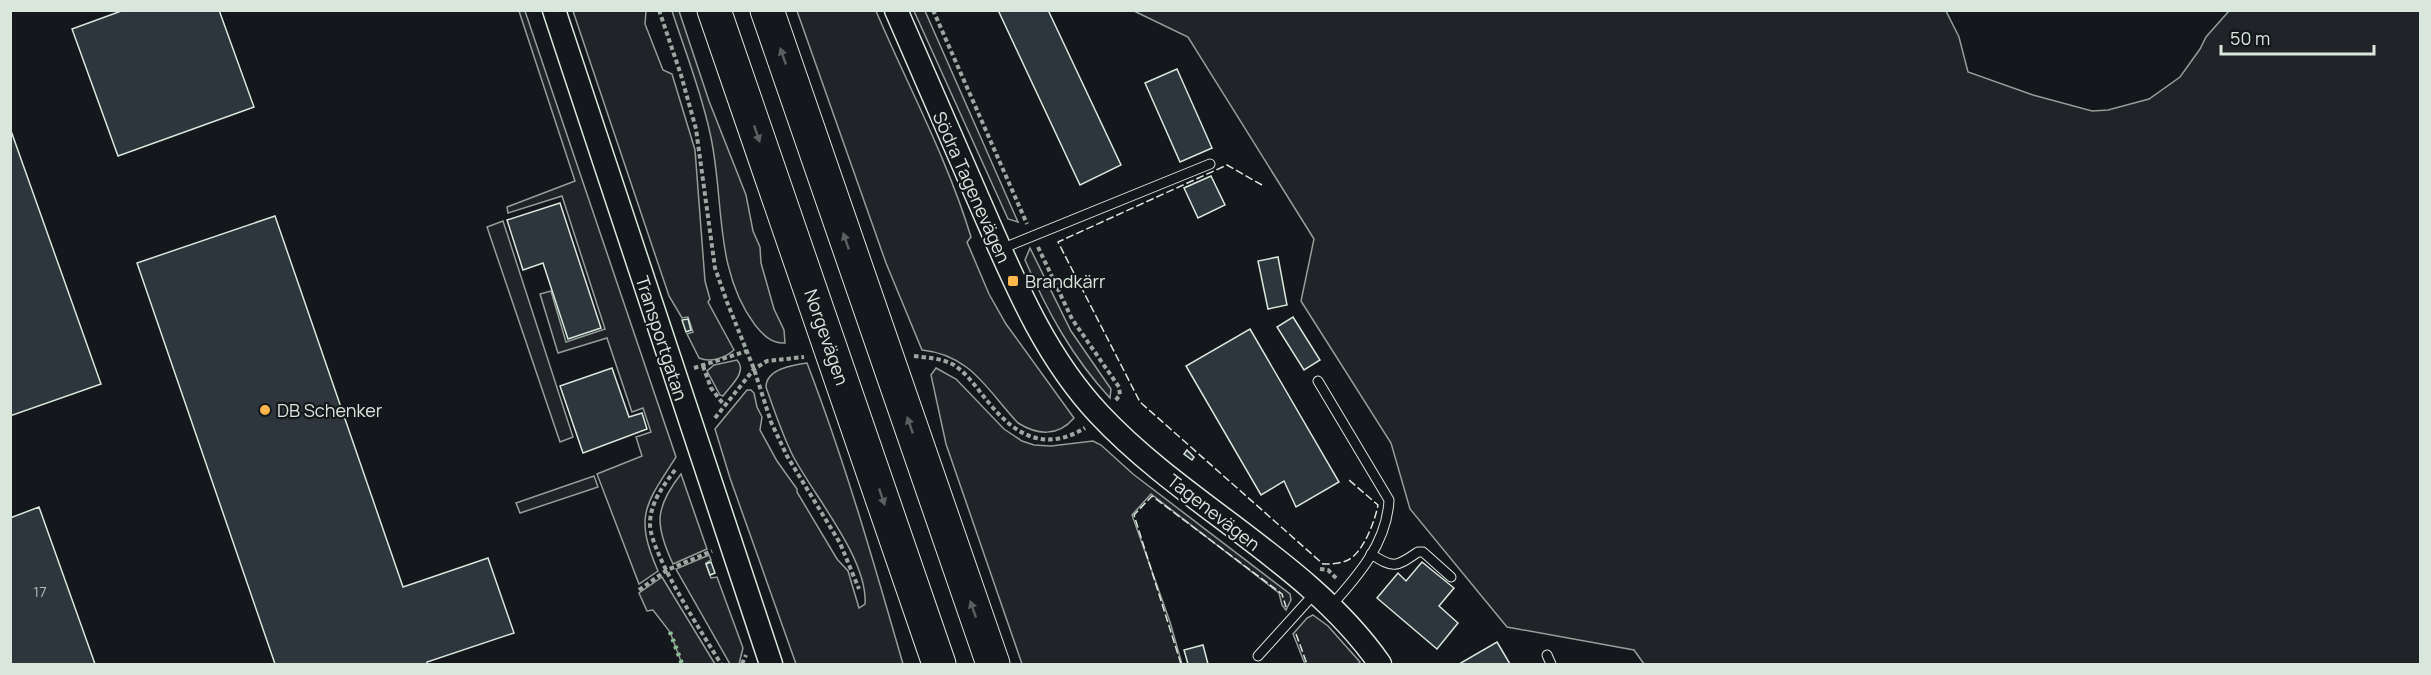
<svg xmlns="http://www.w3.org/2000/svg" width="2431" height="675" font-family="Manrope,sans-serif">
<style>
.green{fill:#202428;stroke:#939e99;stroke-width:1.5}
.building{fill:#2c363c;stroke:#d8e6dc;stroke-width:1.5}
.lines{fill:none;stroke-linecap:round;stroke-linejoin:round}
.service-casing{stroke:#d8e6dc;stroke-width:11}
.tertiary-casing{stroke:#d8e6dc;stroke-width:25}
.motorway-casing{stroke:#d8e6dc;stroke-width:35}
.path{stroke:#9da8a2;stroke-width:4;stroke-dasharray:4.5 3;stroke-linecap:butt}
.service{stroke:#14181c;stroke-width:9}
.tertiary{stroke:#14181c;stroke-width:22}
.motorway{stroke:#14181c;stroke-width:33}
.hedge{stroke:#8ac095;stroke-width:4.5;stroke-dasharray:3 4.5;stroke-linecap:butt}
.fence{stroke:#d8e6dc;stroke-width:1.5;stroke-dasharray:8 3;stroke-linecap:butt}
.oneway{fill:#59605f}
.poi-dot{fill:#ffb74d;stroke:#14181c;stroke-width:2}
.labels{text-anchor:middle;dominant-baseline:central;stroke-width:4.5;stroke-linejoin:round;paint-order:stroke}
.number-label{font-size:15px;fill:#adbab4}
.street-label{font-size:18px;fill:#d8e6dc;stroke:#14181c}
.poi-label{font-size:18px;fill:#d8e6dc;stroke:#14181c;text-anchor:start}
</style>
<rect width="100%" height="100%" fill="#14181c"/>
<!-- green -->
<g class="green">
<path d="M519 11H525L676 457C645 505 634 516 658 571L639 584 597 474 642 456 636 437 651 432 643 408 632 412 607 338 558 353 540 294 551 291 566 342 605 329 562 196 508 213 507 207 575 181Z"/>
<path d="M573 11H646L645 24 661 65 663 70 672 74 695 150 705 281 710 299 708 302 734 350C725 358 710 363 699 358L687 334 693 332 688 317 682 318 669 296Z"/>
<path d="M672 11H679L709 101 746 195 753 231 760 247 761 263 774 309 784 330 785 343C772 344 763 335 755 325 713 269 725 198 710 133 701 91 685 51 672 11Z"/>
<path d="M797 11H876C908 86 947 158 971 237L967 242 989 294 1006 324 1074 418C1058 437 1037 435 1018 423 987 390 971 355 922 350L886 263Z"/>
<polygon points="914,11 925,11 1018,222 1008,219"/>
<polygon points="1134,11 1946,11 1959,37 1968,72 2033,95 2092,111 2108,110 2149,99 2180,77 2200,49 2206,37 2229,11 2420,11 2420,664 1644,664 1634,650 1507,627 1410,509 1391,443 1301,301 1314,239 1188,37"/>
<polygon points="503,221 573,437 560,442 487,227"/>
<path d="M1030 248 1071 331 1111 389 1110 398C1072 357 1047 311 1025 260Z"/>
<path d="M737 360C748 372 730 386 723 396L720 395 707 371 714 365Z"/>
<path d="M807 363C845 462 874 563 903 664H796L730 478 715 429 747 390H751L754 393 757 407 762 417 760 430 777 461 797 489V492L837 559 848 571 859 608 865 604C868 559 814 496 793 456 782 434 774 410 766 387 766 369 793 365 807 363Z"/>
<polygon points="936,368 956,379 1004,429 1022,441 1034,445 1051,446 1093,441 1101,445 1133,474 1290,594 1291,600 1286,610 1282,605 1279,593 1151,494 1132,515 1170,622 1182,664 1022,664 946,444 931,375"/>
<path d="M681 474 707 549 673 564C655 526 654 508 681 474Z"/>
<polygon points="594,476 598,487 520,513 516,503"/>
<polygon points="709,555 711,560 706,563 711,578 717,577 743,648 739,664 730,664 676,569"/>
<polygon points="662,577 715,664 682,664 670,632 653,610 647,611 639,593"/>
<polygon points="1313,615 1328,626 1360,662 1358,664 1305,664 1293,634 1307,618"/>
</g>
<!-- building -->
<g class="building">
<polygon points="124,10 219,10 254,107 118,156 72,29"/>
<polygon points="998,10 1048,10 1121,165 1080,185"/>
<polygon points="1177,69 1212,148 1180,162 1145,83"/>
<polygon points="10,128 101,384 10,416"/>
<polygon points="1211,176 1225,205 1198,218 1184,188"/>
<polygon points="560,203 601,328 568,339 543,263 523,270 507,220"/>
<polygon points="275,216 403,587 488,558 514,633 427,662 427,664 275,664 137,263"/>
<polygon points="1278,257 1287,305 1268,309 1258,261"/>
<polygon points="1293,317 1320,360 1304,370 1277,327"/>
<polygon points="688,319 691,330 686,332 682,320"/>
<polygon points="1250,329 1339,482 1296,507 1284,481 1261,495 1186,366"/>
<polygon points="612,368 629,417 642,413 647,429 583,453 560,386"/>
<polygon points="1187,450 1194,457 1192,460 1184,454"/>
<polygon points="39,507 95,664 10,664 10,518"/>
<polygon points="711,562 715,573 710,575 706,564"/>
<polygon points="1422,562 1454,588 1439,606 1458,623 1437,649 1377,598 1398,573 1406,581"/>
<polygon points="1497,642 1510,664 1459,664"/>
<polygon points="1203,645 1208,664 1188,664 1184,650"/>
</g>
<g class="lines">
<!-- service casing -->
<g class="service-casing">
<g id="service">
<polyline points="1001,249 1210,164"/>
<path d="M1318 381 1389 500C1387 543 1358 576 1330 607"/>
<path d="M1371 554C1394 569 1396 567 1418 552H1423L1451 577"/>
<polyline points="1547,655 1551,664"/>
<polyline points="1258,656 1315,593"/>
</g>
</g>
<!-- tertiary casing -->
<g class="tertiary-casing">
<g id="tertiary">
<polyline points="554,10 771,664"/>
<path d="M896 10C925 77 954 144 983 210 1015 283 1044 355 1099 414 1184 505 1310 563 1380 664"/>
</g>
</g>
<!-- motorway casing -->
<g class="motorway-casing">
<g id="motorway">
<polyline points="714,10 939,664"/>
<polyline points="767,10 993,664"/>
</g>
</g>
<!-- path -->
<g class="path">
<polyline points="659,10 681,75 696,129 715,268 727,302 754,369 771,422 787,456 840,543 859,589"/>
<polyline points="933,10 1027,224"/>
<polyline points="1038,247 1072,319 1119,387 1120,395 1115,401"/>
<path d="M914 356C928 358 942 358 954 365 969 375 978 390 989 403 1016 436 1045 452 1085 428"/>
<polyline points="703,366 711,388 724,405"/>
<polyline points="694,368 747,351"/>
<polyline points="715,418 754,369 767,361 804,357"/>
<path d="M675 470C663 486 650 503 650 524 650 553 704 636 721 664"/>
<polyline points="1320,569 1328,570 1338,580"/>
<polyline points="639,590 667,570 712,551"/>
<polyline points="742,664 746,655"/>
</g>
<!-- service -->
<use href="#service" class="service"/>
<!-- tertiary -->
<use href="#tertiary" class="tertiary"/>
<!-- motorway -->
<use href="#motorway" class="motorway"/>
<!-- hedge -->
<polyline class="hedge" points="670,632 682,664"/>
<!-- fence -->
<g class="fence">
<path d="M1262 185 1227 165 1058 242 1140 402 1323 564C1331 564 1340 564 1348 560 1363 553 1375 521 1378 505L1349 480"/>
<polyline points="1296,634 1307,664"/>
<polyline points="1181,664 1134,515 1152,496 1282,594 1286,607"/>
</g>
</g>
<!-- one-way arrows -->
<defs><path id="oneway-solid" d="M-6-.8H1V-3.2L6.5 0L1 3.2V.8H-6Z" transform="scale(1.5)"/></defs>
<g class="oneway">
<use href="#oneway-solid" transform="translate(783 56) rotate(-109)"/>
<use href="#oneway-solid" transform="translate(757 134) rotate(71)"/>
<use href="#oneway-solid" transform="translate(846 241) rotate(-109)"/>
<use href="#oneway-solid" transform="translate(910 425) rotate(-109)"/>
<use href="#oneway-solid" transform="translate(882 497) rotate(71)"/>
<use href="#oneway-solid" transform="translate(973 609) rotate(-109)"/>
</g>
<!-- markers -->
<g class="poi-dot">
<rect x="1007" y="275" width="12" height="12" rx="3"/>
<circle cx="265" cy="410" r="6"/>
</g>
<g class="labels">
<!-- number labels -->
<g class="number-label">
<text x="40" y="591">17</text>
</g>
<!-- street labels -->
<g class="street-label">
<text transform="translate(972 187) rotate(66)">Södra Tagenevägen</text>
<text transform="translate(827 337) rotate(71)">Norgevägen</text>
<text transform="translate(662 338) rotate(72)">Transportgatan</text>
<text transform="translate(1214 512) rotate(38)">Tagenevägen</text>
</g>
<!-- poi labels -->
<g class="poi-label">
<text x="1025" y="281">Brandkärr</text>
<text x="277" y="410">DB Schenker</text>
</g>
</g>
<!-- border -->
<rect width="2431" height="675" fill="none" stroke="#d8e6dc" stroke-width="24"/>
<!-- scale -->
<path d="M2221 45v9h153v-9" fill="none" stroke="#d8e6dc" stroke-width="3"/>
<text x="2230" y="45" font-size="18" fill="#d8e6dc" stroke="#14181c" stroke-width="4.5" paint-order="stroke">50 m</text>
</svg>
